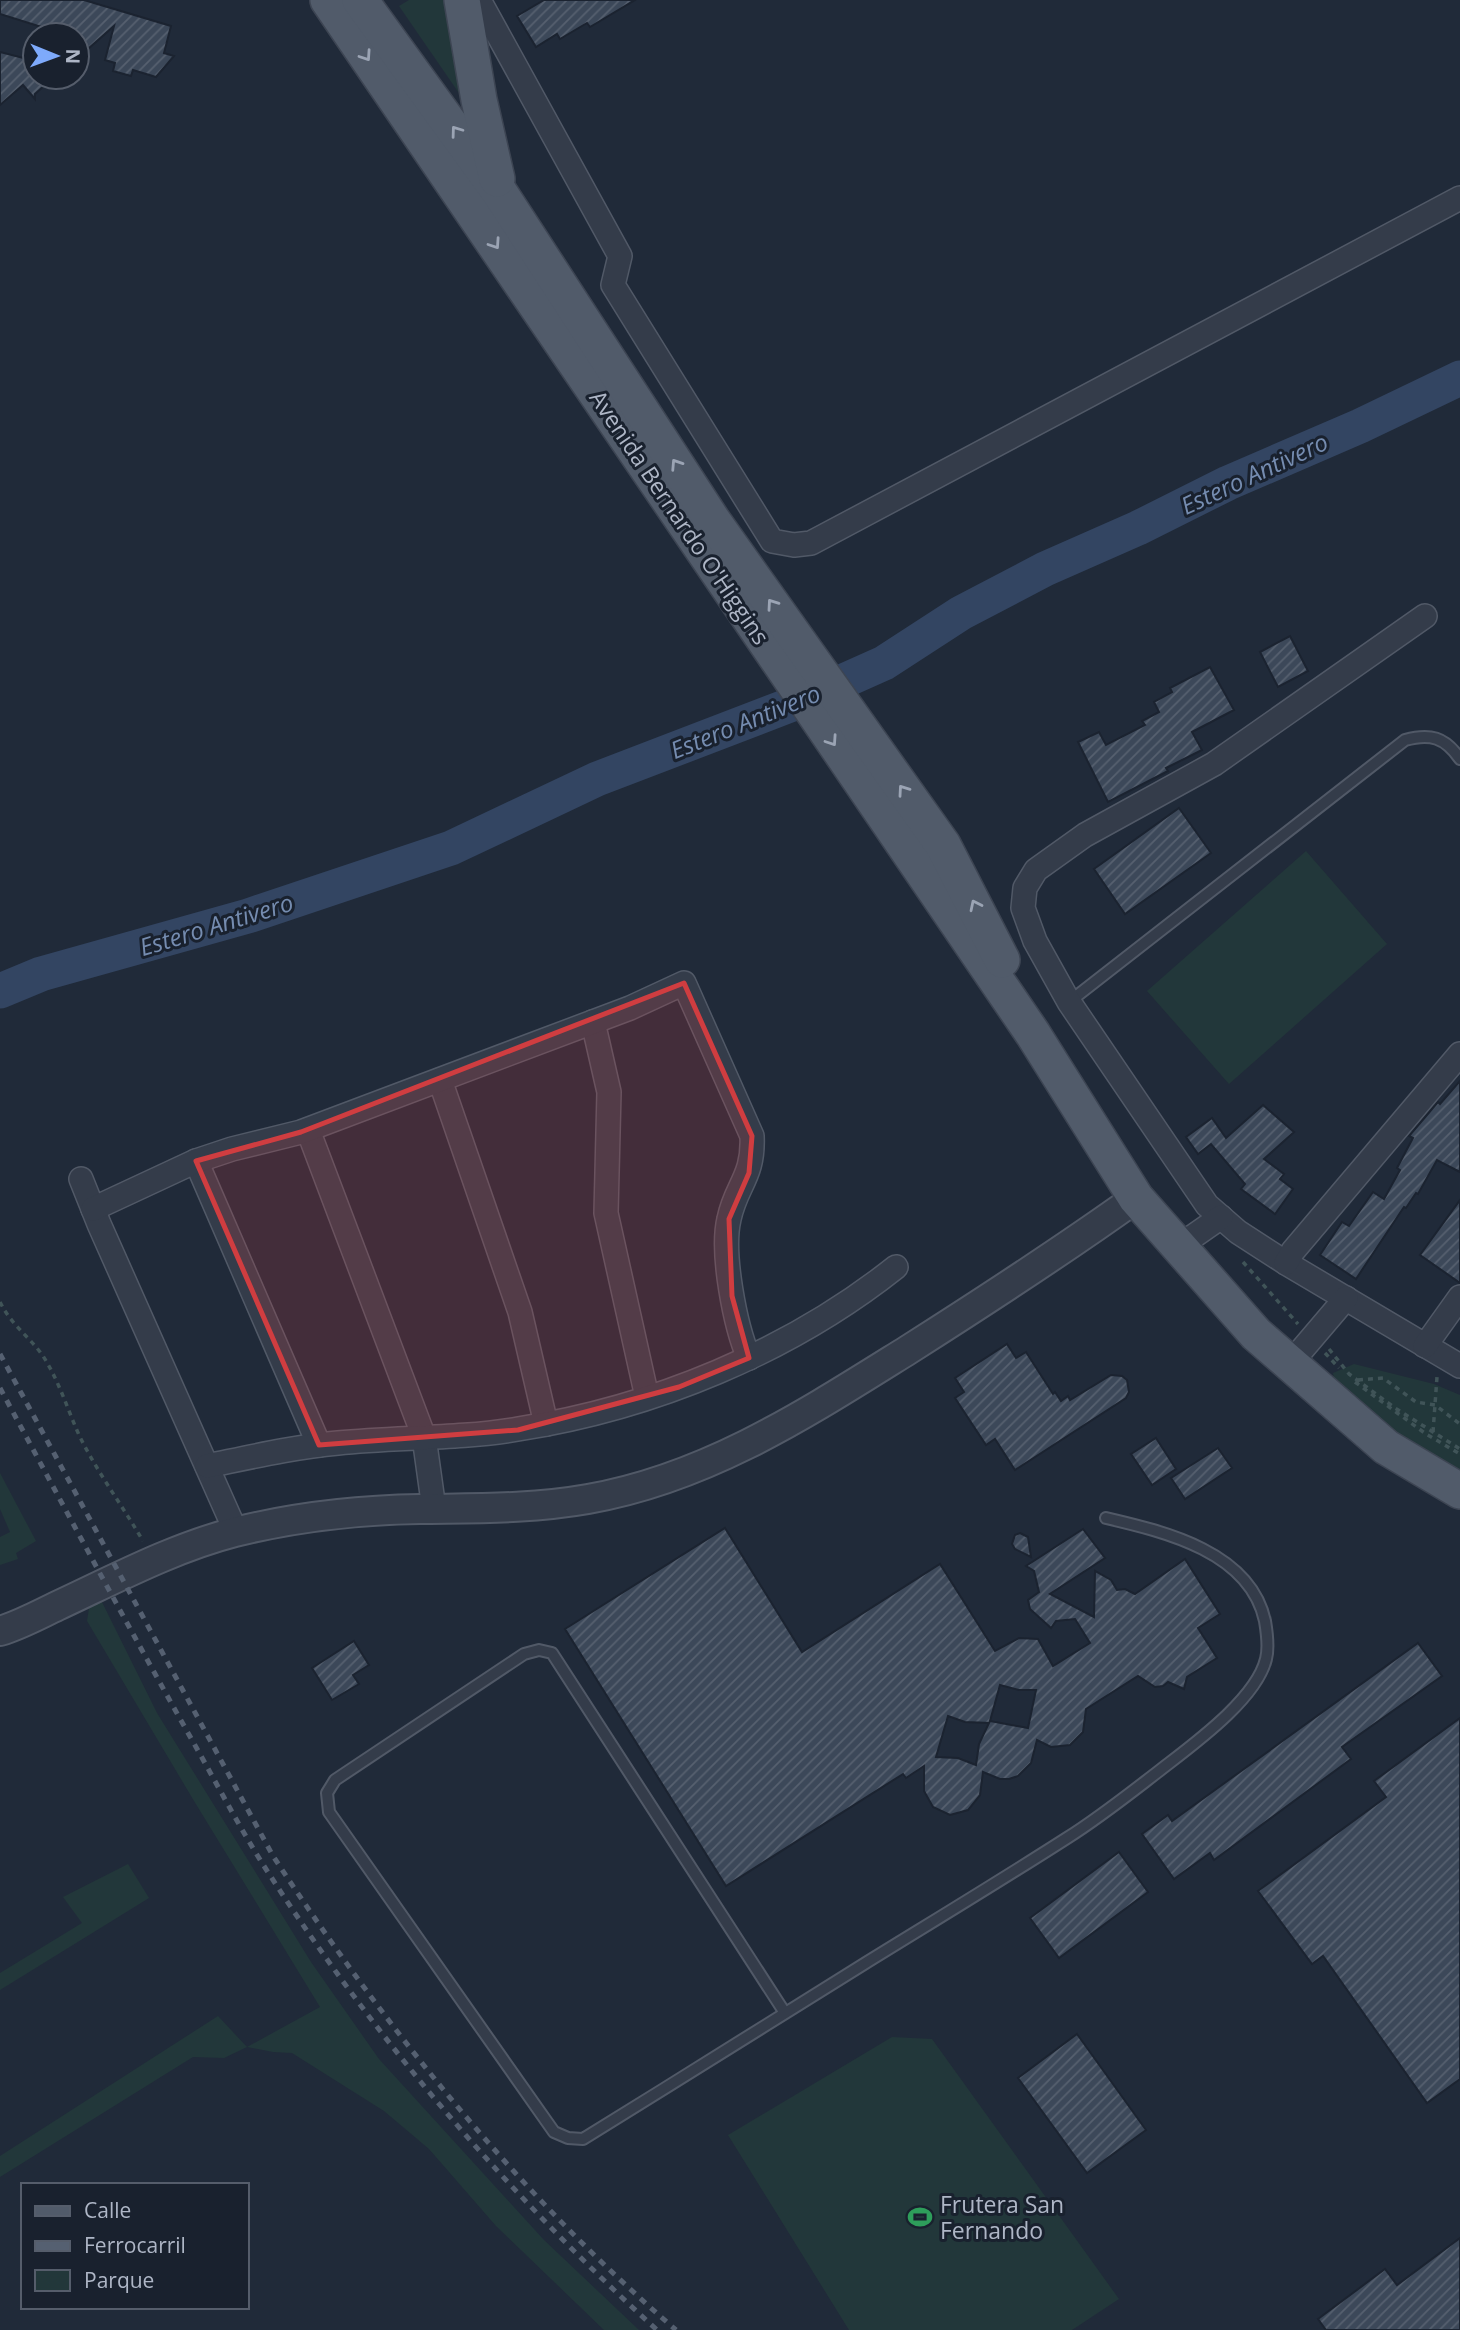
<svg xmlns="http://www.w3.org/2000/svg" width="1460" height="2330" font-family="'Open Sans',sans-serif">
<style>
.green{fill:#22373a}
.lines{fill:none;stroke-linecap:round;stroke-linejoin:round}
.river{stroke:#334562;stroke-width:35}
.building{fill:url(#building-hatch);stroke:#1b2330;stroke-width:2;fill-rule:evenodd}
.service-casing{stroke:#515967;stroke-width:14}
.minor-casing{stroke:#515967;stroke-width:26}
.tertiary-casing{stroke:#515967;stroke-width:32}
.primary-casing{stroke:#3d4553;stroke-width:38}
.path{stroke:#405458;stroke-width:3.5;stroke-dasharray:5 5;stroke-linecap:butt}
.service{stroke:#343c4a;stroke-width:10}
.minor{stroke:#343c4a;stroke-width:23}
.tertiary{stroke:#343c4a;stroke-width:28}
.primary{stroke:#515b6a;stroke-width:35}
.rail{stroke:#556071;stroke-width:5;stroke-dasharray:7 7;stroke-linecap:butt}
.oneway{stroke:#9ba4b4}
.marked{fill:#d03d40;fill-opacity:0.2;stroke:#d03d40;stroke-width:5;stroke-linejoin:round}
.labels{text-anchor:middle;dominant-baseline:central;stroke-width:6;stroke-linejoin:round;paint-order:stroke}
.street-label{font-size:23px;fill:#aeb6c6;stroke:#19212e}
.poi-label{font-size:23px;fill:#aeb6c6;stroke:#19212e;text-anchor:start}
.water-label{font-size:24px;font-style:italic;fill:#758cb0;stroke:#19212e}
</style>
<defs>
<pattern id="building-hatch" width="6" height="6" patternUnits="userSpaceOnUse" patternTransform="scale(1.75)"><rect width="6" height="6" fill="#3c4859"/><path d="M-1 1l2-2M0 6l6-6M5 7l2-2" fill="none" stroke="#56606f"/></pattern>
</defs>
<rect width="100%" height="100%" fill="#202a39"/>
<!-- green -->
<g class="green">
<polygon points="409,0 452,0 463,99 399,6"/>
<polygon points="1306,851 1387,944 1229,1084 1147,991"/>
<polygon points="1354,1364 1434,1384 1460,1395 1460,1475 1379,1424 1334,1382 1333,1373"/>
<polygon points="0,1473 36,1541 16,1553 18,1559 0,1565 0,1537 10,1532 0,1509"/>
<polygon points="100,1598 157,1713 311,1962 379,2059 544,2240 639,2330 604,2330 496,2226 429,2149 384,2111 292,2053 273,2052 247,2047 224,2058 193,2057 0,2177 0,2156 218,2016 247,2047 320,2007 194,1801 87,1621 89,1608"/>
<polygon points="128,1864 149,1898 0,1990 0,1973 82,1923 63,1897"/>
<polygon points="892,2037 932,2039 1119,2299 1072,2330 849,2330 728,2135"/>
</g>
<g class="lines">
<!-- river -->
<polyline class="river" points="0,991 41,974 248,916 451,848 597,779 790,705 884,663 961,613 1045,569 1138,528 1228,483 1360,426 1460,378"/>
</g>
<!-- building -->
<g class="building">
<polygon points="0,0 84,0 171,26 164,53 174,56 156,77 133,70 131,76 113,71 115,63 105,60 114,26 89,48 77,44 77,35 67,35 0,14"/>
<polygon points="544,0 635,0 590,27 587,23 560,39 557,34 536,47 517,16"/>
<polygon points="0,52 35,61 35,77 54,77 35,94 35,99 23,85 0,105"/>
<polygon points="1290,636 1308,671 1278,687 1260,652"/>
<polygon points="1210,667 1234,710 1192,732 1202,750 1166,768 1168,771 1108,802 1078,742 1099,732 1106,745 1145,725 1142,721 1159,712 1154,702 1172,692 1170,688"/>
<polygon points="1179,808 1211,853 1125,914 1094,869"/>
<polygon points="1460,1081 1460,1172 1437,1160 1418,1194 1416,1193 1406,1208 1404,1207 1356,1279 1320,1255 1342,1222 1349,1226 1373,1192 1384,1199 1400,1170 1397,1168 1413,1138 1409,1136 1438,1102 1440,1104"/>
<polygon points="1263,1105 1294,1132 1264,1159 1284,1174 1280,1179 1293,1189 1275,1214 1241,1189 1245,1184 1211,1144 1198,1154 1186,1137 1212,1118 1226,1138"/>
<polygon points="1460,1200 1460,1283 1420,1255"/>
<polygon points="1007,1344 1016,1358 1026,1352 1053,1394 1055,1392 1061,1401 1068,1396 1070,1400 1111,1375 1122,1376 1127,1380 1129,1392 1126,1398 1015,1470 995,1439 986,1445 955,1398 964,1392 955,1378"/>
<polygon points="1156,1438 1176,1469 1152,1485 1131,1454"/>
<polygon points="1218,1448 1232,1468 1185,1499 1171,1478"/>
<path d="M725 1528 802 1652 940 1564 995 1651 1019 1638 1038 1639 1053 1666 1090 1643 1075 1619 1056 1621 1051 1628 1030 1609 1028 1600 1039 1592 1034 1571 1026 1566 1083 1529 1105 1558 1050 1594 1094 1617 1095 1571 1111 1580 1117 1590 1125 1589 1135 1594 1185 1559 1220 1614 1198 1628 1217 1658 1187 1677 1184 1689 1168 1682 1163 1686 1155 1687 1138 1676 1086 1709 1083 1732 1070 1745 1051 1747 1037 1740 1031 1763 1018 1776 1009 1779H1000L983 1772 980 1795 968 1810 950 1815 933 1807 924 1791V1766L906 1778 903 1774 726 1886 565 1629ZM1000 1685 1019 1690H1036L1028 1728 990 1721ZM948 1716 965 1722 989 1723 979 1744 976 1765 958 1758 936 1757Z"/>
<polygon points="1020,1533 1028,1537 1031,1557 1015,1549 1012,1544 1015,1535"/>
<polygon points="354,1641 369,1665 353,1675 359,1684 332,1700 312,1668"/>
<polygon points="1418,1643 1442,1676 1342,1747 1351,1759 1214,1860 1210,1853 1174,1879 1142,1834 1168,1815 1172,1821"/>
<polygon points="1460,1718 1460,2079 1427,2103 1323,1956 1312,1964 1258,1891 1386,1797 1374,1781"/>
<polygon points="1119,1852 1148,1892 1059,1958 1030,1918"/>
<polygon points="1077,2034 1146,2130 1087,2173 1018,2078"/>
<polygon points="1460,2238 1460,2330 1326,2330 1318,2319 1385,2269 1397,2285"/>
</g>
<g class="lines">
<!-- service casing -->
<g class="service-casing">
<g id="service">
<path d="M1069 1002 1405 740C1430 733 1445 737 1460 759"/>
<path d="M785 2013 552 1653 539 1650 524 1654 335 1780 327 1793 329 1812 554 2132 568 2138 583 2139C677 2081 771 2022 864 1964 932 1922 1000 1881 1067 1838 1099 1818 1129 1794 1159 1771 1191 1746 1256 1700 1266 1659 1269 1648 1267 1633 1265 1621 1250 1552 1166 1532 1106 1518"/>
</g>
</g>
<!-- minor casing -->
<g class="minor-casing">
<g id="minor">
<polyline points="479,0 620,256 613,285 772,541 794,545 811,543 1460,198"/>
<polyline points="1425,616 1214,764 1085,835 1036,870 1025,888 1023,908 1035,941 1069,1002 1207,1205 1238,1232 1286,1263 1460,1366"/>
<polyline points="593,1022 609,1092 606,1213 647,1397"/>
<polyline points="440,1080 520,1312 546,1424"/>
<polyline points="308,1130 424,1437 434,1509"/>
<polyline points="196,1161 319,1445"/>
<polyline points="81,1179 99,1224 236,1532"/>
<path d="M93 1209 196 1161 232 1149 301 1132 630 1008 684 983 752 1136C754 1177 736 1185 729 1219 721 1253 735 1326 749 1358"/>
<polyline points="1178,1247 1221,1217"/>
<polyline points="1286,1263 1293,1251 1460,1054"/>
<polyline points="1425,1346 1460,1297"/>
<polyline points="1289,1365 1346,1298"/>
<path d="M207 1466C251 1457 294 1447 338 1443 398 1437 459 1439 518 1429 653 1408 789 1352 896 1267"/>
</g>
</g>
<!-- tertiary casing -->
<g class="tertiary-casing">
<path id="tertiary" d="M0 1631C20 1625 38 1615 57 1606 115 1579 173 1548 235 1532 295 1517 359 1510 420 1509 477 1508 532 1509 588 1499 708 1478 807 1413 908 1350 985 1301 1062 1251 1136 1198"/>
</g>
<!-- primary casing -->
<g class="primary-casing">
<g id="primary">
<polyline points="328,0 1033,1034 1136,1198 1256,1334 1386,1447 1460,1491"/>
<polyline points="360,0 500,193 713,521 943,845 1002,960"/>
<polyline points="462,0 479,100 497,179"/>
</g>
</g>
<!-- path -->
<g class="path">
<polyline points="1243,1262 1298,1324"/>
<path d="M0 1302C12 1326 29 1336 43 1356 59 1381 67 1408 79 1435 97 1472 122 1505 143 1541"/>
<polyline points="1329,1349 1349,1374 1395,1408 1460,1449"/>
<polyline points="1325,1353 1339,1368"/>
<polyline points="1358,1380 1383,1378 1416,1402 1435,1405 1460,1424"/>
<polyline points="1355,1382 1426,1434 1460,1454"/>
<polyline points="1433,1432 1437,1377"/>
</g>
<!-- service -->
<use href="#service" class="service"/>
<!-- minor -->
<use href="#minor" class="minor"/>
<!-- tertiary -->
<use href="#tertiary" class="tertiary"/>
<!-- primary -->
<use href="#primary" class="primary"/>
<!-- rail -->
<g class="rail">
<path d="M0 1354 273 1856C387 2030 518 2194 676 2330"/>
<path d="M0 1388C63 1505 126 1623 192 1740 216 1782 238 1825 264 1866 374 2038 506 2193 657 2330"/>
</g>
</g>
<!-- one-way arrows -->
<defs><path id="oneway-chevron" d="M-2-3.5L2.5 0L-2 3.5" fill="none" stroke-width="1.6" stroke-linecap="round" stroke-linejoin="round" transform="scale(1.75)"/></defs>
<g class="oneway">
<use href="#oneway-chevron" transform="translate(366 56) rotate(56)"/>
<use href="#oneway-chevron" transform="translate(456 131) rotate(-126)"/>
<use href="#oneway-chevron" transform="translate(495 244) rotate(56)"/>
<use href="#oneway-chevron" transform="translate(676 464) rotate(-123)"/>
<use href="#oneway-chevron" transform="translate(772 604) rotate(-125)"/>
<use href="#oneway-chevron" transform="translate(832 741) rotate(56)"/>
<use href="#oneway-chevron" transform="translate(903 790) rotate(-125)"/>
<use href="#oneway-chevron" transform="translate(975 905) rotate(-116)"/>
</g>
<!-- marked area -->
<path class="marked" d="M684 983 752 1136 749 1173 729 1219 732 1296 749 1358 679 1387 518 1430 319 1445 196 1161 301 1132Z"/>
<!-- icons -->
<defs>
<g id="stadium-bare" transform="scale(1.89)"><path d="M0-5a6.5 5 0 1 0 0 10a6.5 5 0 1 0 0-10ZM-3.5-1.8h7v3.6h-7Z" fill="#2e9e5b" stroke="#19212e" stroke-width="2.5" paint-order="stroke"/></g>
</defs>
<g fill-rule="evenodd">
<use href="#stadium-bare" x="920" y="2217"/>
</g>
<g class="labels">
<!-- street labels -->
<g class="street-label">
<text transform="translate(680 517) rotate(56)">Avenida Bernardo O'Higgins</text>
</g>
<!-- poi labels -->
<g class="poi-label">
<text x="940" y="2204">Frutera San<tspan x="940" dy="26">Fernando</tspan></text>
</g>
<!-- water labels -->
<g class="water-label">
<text transform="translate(1254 473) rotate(-25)">Estero Antivero</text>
<text transform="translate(745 721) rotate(-22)">Estero Antivero</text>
<text transform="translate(216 924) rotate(-17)">Estero Antivero</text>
</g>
</g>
<!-- legend -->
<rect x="21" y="2183" width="228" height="126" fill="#19212e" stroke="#555d6b" stroke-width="2"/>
<rect x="35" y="2206" width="35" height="10" fill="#515b6a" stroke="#555d6b" stroke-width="2"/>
<text x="84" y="2218" font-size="21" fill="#aeb6c6">Calle</text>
<rect x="35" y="2241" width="35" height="10" fill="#556071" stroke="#555d6b" stroke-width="2"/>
<text x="84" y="2253" font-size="21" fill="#aeb6c6">Ferrocarril</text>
<rect x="35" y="2270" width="35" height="21" fill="#22373a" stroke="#555d6b" stroke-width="2"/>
<text x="84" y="2288" font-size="21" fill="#aeb6c6">Parque</text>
<!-- north arrow -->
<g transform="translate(56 56) rotate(91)"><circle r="33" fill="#19212e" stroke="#555d6b" stroke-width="2"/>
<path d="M0-5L12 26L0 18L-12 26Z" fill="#7eaafb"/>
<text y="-10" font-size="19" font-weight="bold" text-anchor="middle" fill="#aeb6c6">N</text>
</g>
</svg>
